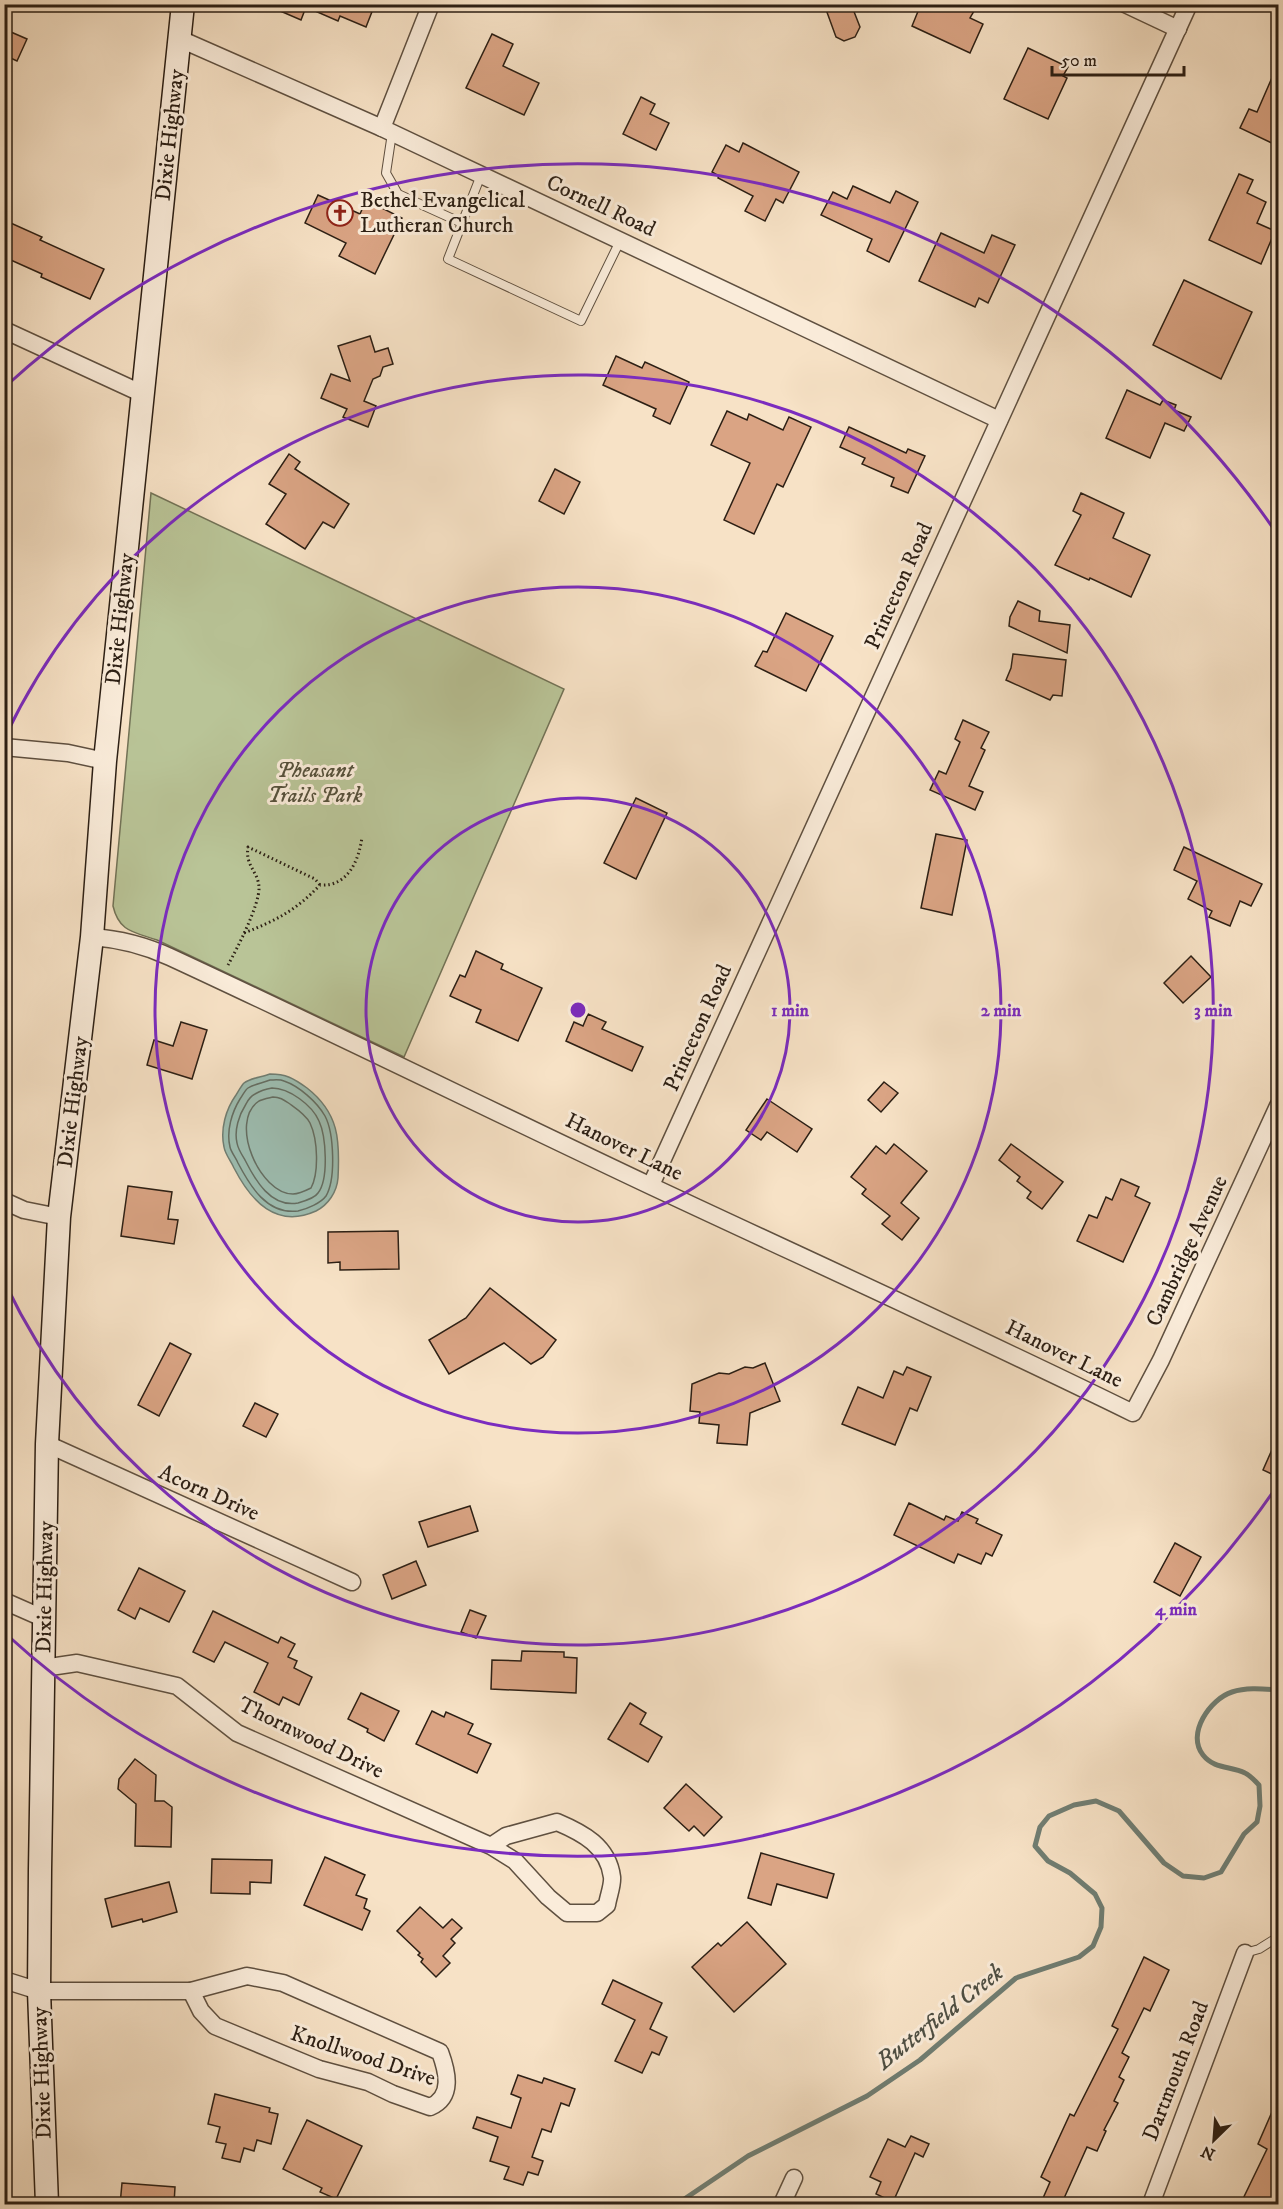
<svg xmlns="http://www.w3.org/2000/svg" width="1283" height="2209" font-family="'IM FELL DW Pica',serif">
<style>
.green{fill:#b9c497;stroke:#727256;stroke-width:1.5}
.water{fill:#9dbeb2;stroke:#707e73;stroke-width:1.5}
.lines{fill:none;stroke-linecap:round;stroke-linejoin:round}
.shore{stroke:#646e63;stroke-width:1.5}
.stream{stroke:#707e73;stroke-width:5}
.building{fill:#daa484;stroke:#2c1f14;stroke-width:1.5}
.lane-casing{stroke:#5f5040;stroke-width:10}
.street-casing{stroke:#5f5040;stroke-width:19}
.secondary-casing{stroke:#2c1f14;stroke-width:25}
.path{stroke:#2c1f14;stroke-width:3;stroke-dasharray:1.5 3;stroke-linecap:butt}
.lane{stroke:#faecda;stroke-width:8}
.street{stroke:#faecda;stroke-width:16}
.secondary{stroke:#faecda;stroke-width:22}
.ring{fill:none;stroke:#7b2cbf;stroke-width:3}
.labels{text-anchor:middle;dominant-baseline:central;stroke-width:6;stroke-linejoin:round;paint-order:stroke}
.street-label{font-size:22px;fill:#2c1f14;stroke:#faecda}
.poi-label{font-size:22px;fill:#2c1f14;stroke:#faecda;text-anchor:start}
.park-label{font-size:22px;font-style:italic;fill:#56513b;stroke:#faecda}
.water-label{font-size:24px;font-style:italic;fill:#4e4f43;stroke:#faecda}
.centre{fill:#7b2cbf;stroke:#faecda;stroke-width:3}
.ring-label{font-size:18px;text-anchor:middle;font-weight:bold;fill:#7b2cbf;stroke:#faecda;stroke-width:6;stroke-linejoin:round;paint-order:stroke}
</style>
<rect width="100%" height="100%" fill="#f7e2c6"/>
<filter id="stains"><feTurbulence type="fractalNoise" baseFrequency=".00333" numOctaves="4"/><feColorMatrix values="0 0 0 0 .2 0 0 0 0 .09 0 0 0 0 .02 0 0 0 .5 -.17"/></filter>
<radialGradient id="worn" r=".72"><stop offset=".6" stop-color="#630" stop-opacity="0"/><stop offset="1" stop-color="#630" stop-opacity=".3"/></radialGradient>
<!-- green -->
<path class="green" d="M151 493 564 689 404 1057 157 940C134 932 119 932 113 906Z"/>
<!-- water -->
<path class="water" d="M270 1074C286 1074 293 1078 307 1088 339 1113 340 1140 338 1178 337 1192 328 1205 316 1211 276 1229 251 1201 234 1168 231 1161 225 1154 224 1147 220 1129 226 1109 236 1095 238 1092 241 1086 244 1083 250 1078 262 1077 270 1074Z"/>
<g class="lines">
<!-- shore -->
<g class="shore">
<path d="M270 1080C274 1080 280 1079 284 1081 299 1086 317 1102 325 1116 334 1133 336 1179 326 1196 321 1203 307 1209 298 1211 267 1215 250 1186 238 1163 236 1158 231 1152 230 1147 226 1131 232 1112 240 1099 243 1095 245 1090 248 1088 254 1084 263 1083 270 1080Z"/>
<path d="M272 1088C289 1088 312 1105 319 1121 326 1136 329 1179 318 1193 315 1198 305 1201 298 1203 271 1208 255 1180 245 1160 242 1155 238 1149 237 1143 234 1130 239 1115 246 1104 248 1100 251 1096 255 1094 260 1091 266 1089 272 1088Z"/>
<path d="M273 1097C280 1097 284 1100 290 1104 297 1109 306 1115 310 1123 318 1140 319 1173 311 1188 305 1191 299 1194 293 1194 260 1194 228 1122 259 1101 263 1099 269 1098 273 1097Z"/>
</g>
<!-- stream -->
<path class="stream" d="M677 2204 748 2156 867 2096 920 2060 1016 1978 1079 1957 1093 1946 1101 1927 1102 1908 1095 1894 1070 1873 1048 1861 1035 1846 1040 1827 1049 1816 1074 1805 1096 1801 1119 1811 1164 1863 1183 1876 1204 1878 1221 1872 1244 1834 1257 1822 1260 1806 1259 1785C1255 1781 1250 1775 1245 1773 1230 1766 1214 1769 1203 1755 1186 1734 1210 1699 1232 1692 1247 1687 1264 1689 1278 1690"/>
</g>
<!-- building -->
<g class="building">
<polygon points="264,4 375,4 366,27 340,16 338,21 306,7 301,20"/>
<polygon points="824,4 851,4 860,27 855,37 844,41 836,37"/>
<polygon points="921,4 958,4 974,11 970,18 983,24 970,53 912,26"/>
<polygon points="4,29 27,39 17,61 4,55"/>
<polygon points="492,34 513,44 503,66 539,83 524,115 466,88"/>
<polygon points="1028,48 1068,67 1063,76 1067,78 1048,119 1004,99"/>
<polygon points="1278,64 1278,146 1240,128 1249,109 1257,112"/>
<polygon points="641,97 655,104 650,114 669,123 656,150 623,134"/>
<polygon points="743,143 799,172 783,203 776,199 765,221 745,211 753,196 718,178 719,176 712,172 726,145 739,152"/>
<polygon points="1239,174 1253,180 1247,193 1266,202 1257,223 1275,231 1261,264 1209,240"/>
<polygon points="853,186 890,203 896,191 918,202 889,262 867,251 872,239 821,215 833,192 847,199"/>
<polygon points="318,195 360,214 366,200 402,218 375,274 339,256 346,243 305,223"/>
<polygon points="4,220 42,237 40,240 104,269 90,299 41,277 42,274 4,257"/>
<polygon points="941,233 984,253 992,235 1015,245 988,303 979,298 975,307 919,281"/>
<polygon points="1184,280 1252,312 1221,379 1153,345"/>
<polygon points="370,336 375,352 388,348 393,364 383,367 380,376 373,379 364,401 376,406 368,427 343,417 347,409 321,398 331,374 350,381 338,346"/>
<polygon points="616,356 642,368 645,362 689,382 670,424 653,416 656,409 603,385"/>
<polygon points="1127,390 1160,405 1163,400 1176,405 1174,410 1191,417 1184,431 1165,423 1150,458 1106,438"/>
<polygon points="727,411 747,420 749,414 783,430 789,417 811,427 783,487 777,484 754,534 724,520 750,463 711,445"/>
<polygon points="849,427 906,453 908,449 925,456 908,493 891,486 894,478 862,464 865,458 840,447"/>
<polygon points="289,454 300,462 295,469 349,504 334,528 323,522 305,549 266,524 286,494 269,484"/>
<polygon points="555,469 580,482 564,514 539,501"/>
<polygon points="1081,493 1124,513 1113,538 1150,555 1131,597 1090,578 1089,580 1055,565 1081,515 1073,511"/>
<polygon points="1018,601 1040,611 1039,621 1070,625 1067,653 1009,626 1010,617"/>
<polygon points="786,613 833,636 806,691 755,666 763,651 767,652"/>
<polygon points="1013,654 1066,660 1062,696 1053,695 1050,700 1006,680 1011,668"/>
<polygon points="963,720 989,732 981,748 985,750 969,786 983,792 975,810 930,790 939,771 946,774 960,742 955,739"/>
<polygon points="636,798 667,813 636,879 604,863"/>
<polygon points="936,834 967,840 952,915 921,908"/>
<polygon points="1184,847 1262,884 1251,906 1240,901 1230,926 1209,917 1212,911 1188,899 1197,881 1174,870"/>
<polygon points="476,951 503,964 501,969 542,988 518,1041 476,1022 481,1010 450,996 460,975 465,977"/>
<polygon points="1191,956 1211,977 1183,1003 1164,983"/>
<polygon points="588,1014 606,1022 602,1029 643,1047 632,1071 566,1041 574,1022 583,1026"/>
<polygon points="181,1022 207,1030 192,1079 147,1065 154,1040 173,1046"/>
<polygon points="884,1082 898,1093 881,1112 868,1100"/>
<polygon points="767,1099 812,1129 797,1152 767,1132 761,1140 746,1130"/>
<polygon points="894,1144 927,1171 901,1203 919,1218 902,1240 882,1224 890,1216 862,1194 866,1189 851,1177 876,1146 886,1154"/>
<polygon points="1011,1144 1063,1182 1042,1209 1027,1198 1031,1192 1017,1181 1020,1177 999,1160"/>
<polygon points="1121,1179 1139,1187 1135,1196 1150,1203 1123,1262 1077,1241 1089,1215 1097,1218 1106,1197 1112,1200"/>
<polygon points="128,1186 172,1192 168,1219 178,1220 174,1244 121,1236"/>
<polygon points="398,1231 399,1269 340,1270 340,1262 328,1263 328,1232"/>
<polygon points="490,1288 556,1340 543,1357 531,1364 504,1343 449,1374 429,1340 466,1318"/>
<polygon points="170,1343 191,1354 159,1416 138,1405"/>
<polygon points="765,1363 780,1401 750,1413 747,1445 717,1443 719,1425 699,1423 700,1412 690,1411 692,1384 719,1373 729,1374 745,1367 753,1368"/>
<polygon points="907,1367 931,1377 917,1411 910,1408 895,1445 842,1424 858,1387 883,1398 894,1371 903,1375"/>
<polygon points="255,1403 278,1414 266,1437 243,1426"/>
<polygon points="1278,1436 1278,1477 1263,1470"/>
<polygon points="909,1503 944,1520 946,1516 958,1521 962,1512 978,1519 976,1523 1002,1535 992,1556 986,1553 981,1564 958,1554 954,1563 894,1535"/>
<polygon points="470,1506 478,1531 428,1547 419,1522"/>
<polygon points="1175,1543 1201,1557 1180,1596 1154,1582"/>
<polygon points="416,1561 426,1585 392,1599 383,1575"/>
<polygon points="139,1568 185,1591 169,1622 140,1608 135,1619 118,1610"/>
<polygon points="470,1610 486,1616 476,1638 461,1632"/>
<polygon points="213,1611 278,1643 281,1637 295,1644 288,1657 297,1661 294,1668 312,1677 299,1705 283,1697 279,1705 254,1692 268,1663 225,1642 214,1662 193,1652"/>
<polygon points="522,1651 564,1652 564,1657 577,1658 576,1693 491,1689 492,1660 521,1661"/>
<polygon points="361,1693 399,1711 384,1741 367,1732 368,1729 348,1719"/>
<polygon points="630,1703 646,1713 640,1724 662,1737 648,1762 608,1739"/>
<polygon points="432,1711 444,1717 446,1712 473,1724 468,1734 491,1744 477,1773 416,1744"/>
<polygon points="135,1759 156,1775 155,1801 164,1801 172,1807 171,1847 135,1846 136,1804 118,1789 119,1779"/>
<polygon points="686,1784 722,1817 704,1836 694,1826 689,1831 664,1808"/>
<polygon points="761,1853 834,1874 827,1898 777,1884 771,1905 748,1898"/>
<polygon points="325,1857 365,1875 356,1895 367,1899 364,1908 370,1911 362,1930 304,1905"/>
<polygon points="212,1859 272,1860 271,1883 250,1882 250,1894 211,1893"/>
<polygon points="169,1882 177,1912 143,1922 142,1919 112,1927 105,1899"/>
<polygon points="420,1907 443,1928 452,1919 462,1928 451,1939 455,1943 443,1956 450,1963 436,1977 421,1962 423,1959 418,1955 420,1953 397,1931"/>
<polygon points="747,1922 786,1964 734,2012 692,1967 718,1943 721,1946"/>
<polygon points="1144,1957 1169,1970 1150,2011 1144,2008 1122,2053 1129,2057 1119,2077 1124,2080 1114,2101 1118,2103 1104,2130 1106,2131 1097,2151 1087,2147 1061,2205 1040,2205 1050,2182 1041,2177 1070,2114 1074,2116 1118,2029 1112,2026"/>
<polygon points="613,1980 662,2003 650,2029 667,2037 659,2055 652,2052 642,2073 615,2061 635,2020 602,2004"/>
<polygon points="518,2075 542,2083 544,2078 575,2089 569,2106 561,2103 551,2132 542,2129 532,2157 543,2161 538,2175 528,2172 523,2185 504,2179 509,2167 490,2161 498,2137 473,2128 477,2117 511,2128 521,2098 511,2094"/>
<polygon points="215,2094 270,2108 269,2112 278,2114 271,2144 257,2140 254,2151 244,2148 240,2162 222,2158 226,2144 216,2142 220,2127 208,2124"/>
<polygon points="1278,2098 1278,2205 1240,2205 1267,2149 1258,2144"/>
<polygon points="307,2120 362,2146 336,2199 320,2192 322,2188 283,2169"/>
<polygon points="911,2136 929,2144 923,2157 915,2153 893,2202 876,2194 881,2182 870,2177 888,2139 905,2147"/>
<polygon points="122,2183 175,2187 174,2204 120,2205"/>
</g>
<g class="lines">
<!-- lane casing -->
<g class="lane-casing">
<g id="lane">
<polyline points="392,133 386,173 398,194 462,223"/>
<polyline points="481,175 448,259 581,321 620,241"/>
<polyline points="1245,1953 1259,1949 1278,1937"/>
</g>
</g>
<!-- street casing -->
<g class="street-casing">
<g id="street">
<polyline points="1125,4 1178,29"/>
<polyline points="180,39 382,128 999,420"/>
<polyline points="382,128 431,4"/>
<polyline points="4,330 143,394"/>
<polyline points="4,747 68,753 105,761"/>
<path d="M92 937C120 939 144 945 170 957 332 1032 492 1111 653 1187 813 1262 974 1335 1133 1413L1161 1360 1278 1106"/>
<polyline points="651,1185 1189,4"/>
<polyline points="4,1201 24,1210 59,1217"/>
<polyline points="47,1444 352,1582"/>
<polyline points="4,1601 45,1619"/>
<path d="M43 1668 77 1663 177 1686 237 1733 491 1846 515 1861 548 1897 567 1913H597L607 1905C608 1897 613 1885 612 1877 608 1846 583 1833 557 1822L506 1836 491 1846"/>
<path d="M247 1976 283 1983 440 2052C447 2071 454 2097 430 2107L393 2094 368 2082 319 2069 215 2026 201 2011 191 1991Z"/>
<polyline points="4,1980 39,1991 191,1991"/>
<polyline points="782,2204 794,2178"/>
<polyline points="1151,2204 1245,1953"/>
</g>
</g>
<!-- secondary casing -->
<g class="secondary-casing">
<polyline id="secondary" points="47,2204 39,1991 40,1870 47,1444 59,1217 92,937 105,761 183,4"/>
</g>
<!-- path -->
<g class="path">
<path d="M244 933C277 920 295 911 320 885 348 887 359 860 362 837"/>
<path d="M228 965C237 949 260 904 259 887 258 871 245 866 248 847L315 879 320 885"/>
</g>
<!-- lane -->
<use href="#lane" class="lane"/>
<!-- street -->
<use href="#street" class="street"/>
<!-- secondary -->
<use href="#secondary" class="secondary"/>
</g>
<!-- distance rings -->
<g class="ring">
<circle cx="578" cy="1010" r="212"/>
<circle cx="578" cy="1010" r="423"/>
<path d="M5 737A635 635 0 1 1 5 1283"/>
<path d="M1275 1489A846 846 0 0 1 6 1634M6 386A846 846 0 0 1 1275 531"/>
</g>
<!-- icons -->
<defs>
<g id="church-ring" transform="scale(1.35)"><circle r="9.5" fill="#faecda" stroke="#8f2418" stroke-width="1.5"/><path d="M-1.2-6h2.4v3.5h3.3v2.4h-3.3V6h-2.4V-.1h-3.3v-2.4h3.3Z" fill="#8f2418"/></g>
</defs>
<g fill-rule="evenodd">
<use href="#church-ring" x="340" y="213"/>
</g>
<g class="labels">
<!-- street labels -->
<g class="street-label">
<text transform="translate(170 135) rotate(-84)">Dixie Highway</text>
<text transform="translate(601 206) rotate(25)">Cornell Road</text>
<text transform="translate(899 586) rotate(-66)">Princeton Road</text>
<text transform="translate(120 619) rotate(-84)">Dixie Highway</text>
<text transform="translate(698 1028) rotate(-66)">Princeton Road</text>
<text transform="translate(73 1102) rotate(-83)">Dixie Highway</text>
<text transform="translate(624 1147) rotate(26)">Hanover Lane</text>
<text transform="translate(1187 1251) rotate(-65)">Cambridge Avenue</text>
<text transform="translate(1064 1354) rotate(26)">Hanover Lane</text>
<text transform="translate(209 1493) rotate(24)">Acorn Drive</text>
<text transform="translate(45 1587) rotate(-89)">Dixie Highway</text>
<text transform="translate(311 1738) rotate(26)">Thornwood Drive</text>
<text transform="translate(363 2056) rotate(18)">Knollwood Drive</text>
<text transform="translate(1176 2071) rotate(-69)">Dartmouth Road</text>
<text transform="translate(42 2073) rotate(-92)">Dixie Highway</text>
</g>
<!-- poi labels -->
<g class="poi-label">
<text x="360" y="200">Bethel Evangelical<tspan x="360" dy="25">Lutheran Church</tspan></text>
</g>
<!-- park labels -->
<g class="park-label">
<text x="315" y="770">Pheasant<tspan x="315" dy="25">Trails Park</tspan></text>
</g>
<!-- water labels -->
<g class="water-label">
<text transform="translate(940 2017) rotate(-38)">Butterfield Creek</text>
</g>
</g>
<circle cx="578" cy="1010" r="9" class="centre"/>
<g class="ring-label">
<text x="790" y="1016">1 min</text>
<text x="1001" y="1016">2 min</text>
<text x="1213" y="1016">3 min</text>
<text x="1176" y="1615">4 min</text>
</g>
<!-- margin -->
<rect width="1283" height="2209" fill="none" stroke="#f7e2c6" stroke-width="24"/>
<rect x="6" y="6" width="1271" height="2197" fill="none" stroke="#2c1f14" stroke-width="3"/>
<rect x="12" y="12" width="1259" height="2185" fill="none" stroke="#2c1f14" stroke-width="1.5"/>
<!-- north arrow -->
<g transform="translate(1214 2140) rotate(205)" stroke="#faecda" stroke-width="4.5" paint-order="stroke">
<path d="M0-4.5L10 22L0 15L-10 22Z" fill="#2c1f14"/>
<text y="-9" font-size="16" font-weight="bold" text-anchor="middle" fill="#2c1f14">N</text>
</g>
<!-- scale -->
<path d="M1052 66v9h132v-9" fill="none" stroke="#2c1f14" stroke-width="3"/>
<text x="1061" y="66" font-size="18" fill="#2c1f14" stroke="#faecda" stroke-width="4.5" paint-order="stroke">50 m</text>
<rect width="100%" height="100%" filter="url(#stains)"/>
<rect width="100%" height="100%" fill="url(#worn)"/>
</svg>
